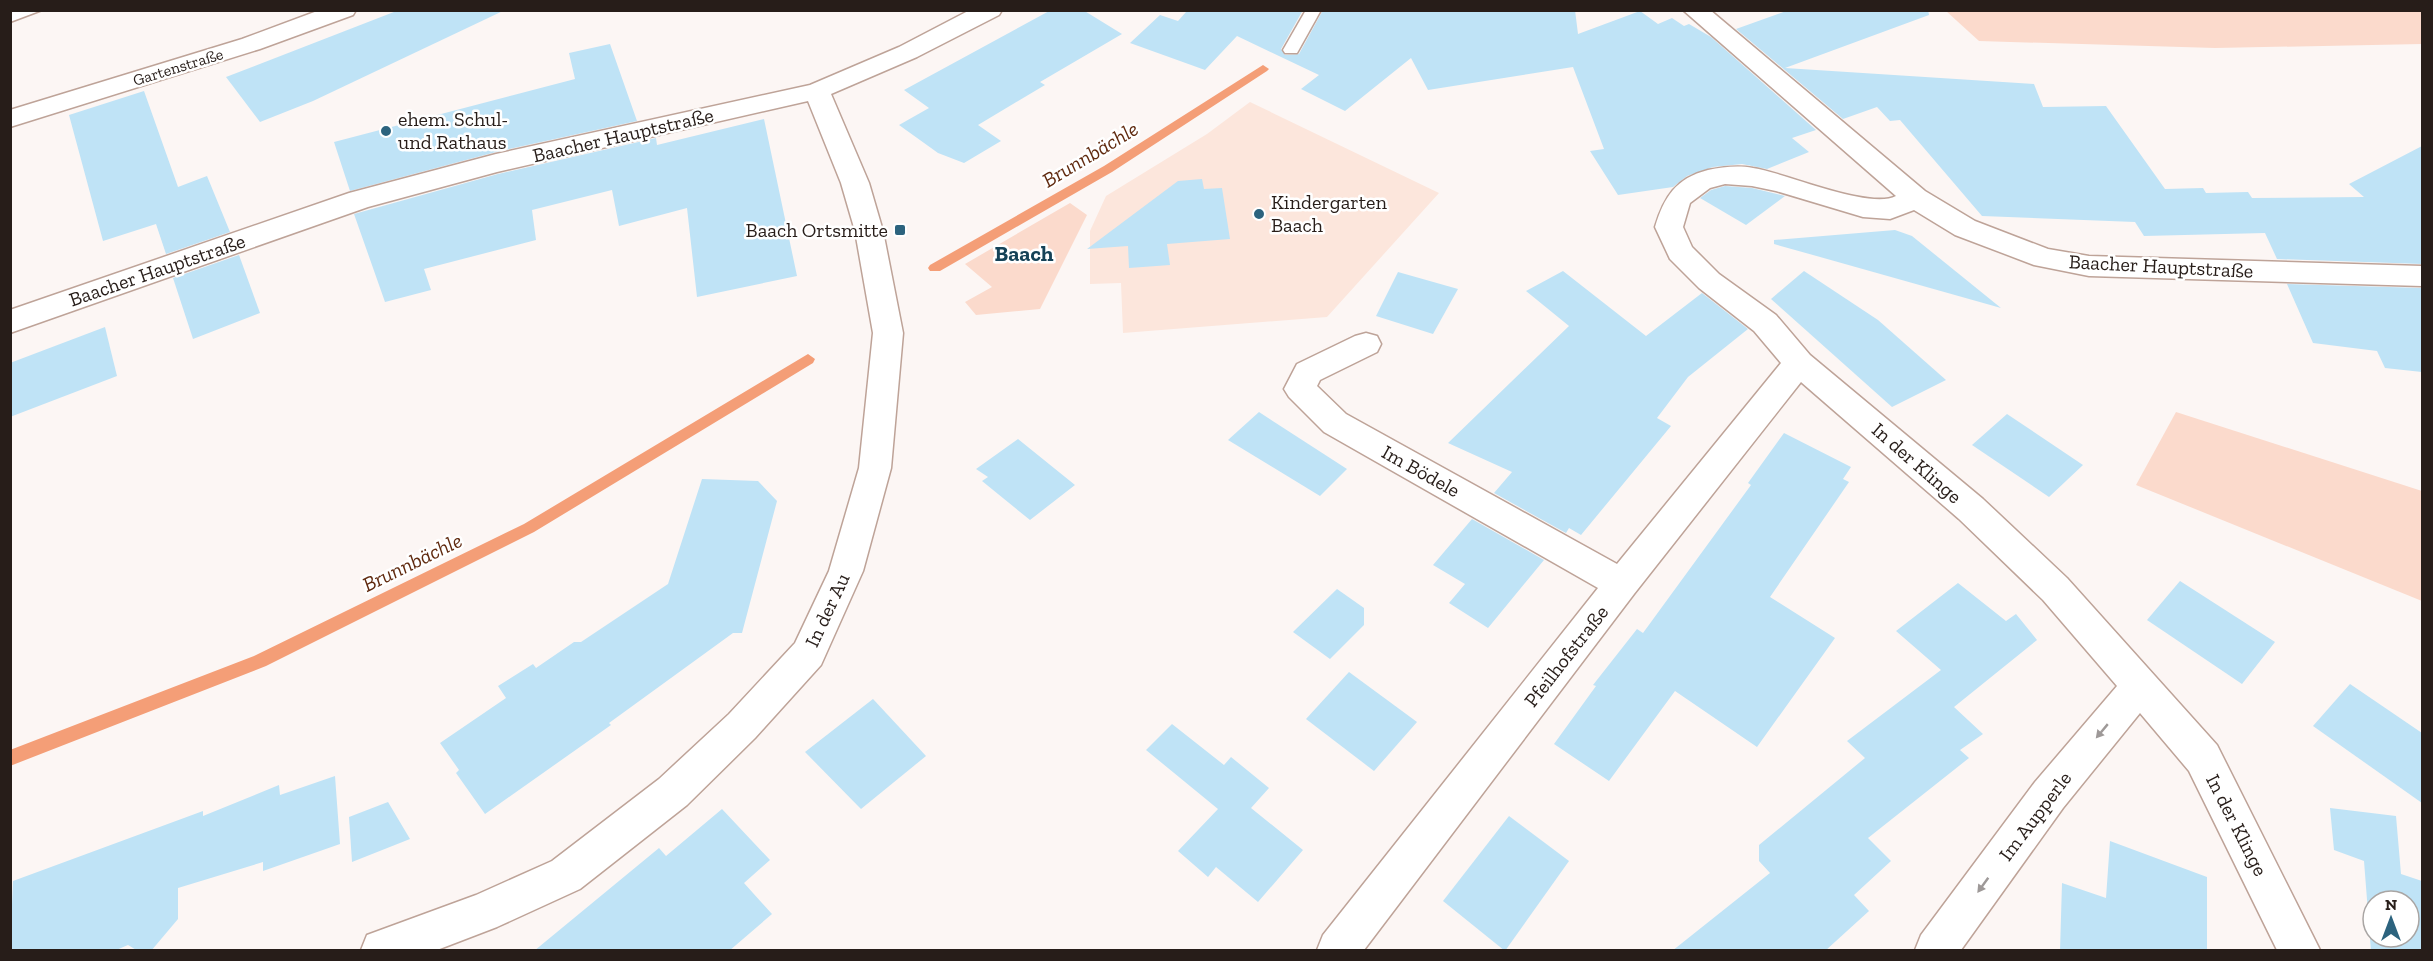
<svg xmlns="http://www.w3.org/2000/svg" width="2433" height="961" font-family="'Zilla Slab',serif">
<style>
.built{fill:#fce6dc}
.green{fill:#fbdacc}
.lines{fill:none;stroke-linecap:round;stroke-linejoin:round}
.stream{fill:#f49e77;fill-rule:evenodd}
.building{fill:#bfe3f6;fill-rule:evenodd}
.service-casing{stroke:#bea398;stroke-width:3}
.minor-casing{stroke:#bea398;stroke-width:3}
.service{fill:#fff;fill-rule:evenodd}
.minor{fill:#fff;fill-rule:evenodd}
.oneway{fill:#9e9998}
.poi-dot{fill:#2c637e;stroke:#fff;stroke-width:2}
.labels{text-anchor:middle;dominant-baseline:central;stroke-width:5;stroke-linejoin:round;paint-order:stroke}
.far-street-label{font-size:16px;fill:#271d19;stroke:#fff}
.poi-label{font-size:20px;fill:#271d19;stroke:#fff;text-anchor:start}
.street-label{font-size:20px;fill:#271d19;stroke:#fff}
.water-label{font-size:21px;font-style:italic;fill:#602a0f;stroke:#fff}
.quarter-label{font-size:22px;font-weight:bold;fill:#154257;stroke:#fff}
</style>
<rect width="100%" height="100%" fill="#fcf6f4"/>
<!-- built -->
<polygon class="built" points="1250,102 1439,193 1327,317 1123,333 1121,283 1090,284 1090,231 1106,196 1207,134"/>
<!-- green -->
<g class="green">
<polygon points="1946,11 2422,11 2422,44 2215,48 1979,41"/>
<polygon points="1070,203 1087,215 1040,309 976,315 965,302 992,287 965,264"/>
<polygon points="2176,412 2422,491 2422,601 2136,485"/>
</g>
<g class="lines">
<!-- stream -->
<g class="stream">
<polygon points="1263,65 1269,69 1267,71 1112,172 940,271 930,271 928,268 930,265 1104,166"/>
<polygon points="808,354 815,359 813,363 534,532 266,666 10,766 10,750 254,656 524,524"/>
</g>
</g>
<!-- building -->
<g class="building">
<polygon points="399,10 505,10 313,101 260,122 226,77"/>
<polygon points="1051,10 1083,10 1122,34 1040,82 1045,85 978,125 1001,141 964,163 938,153 899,125 929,108 904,90"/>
<polygon points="1183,10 1303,10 1281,49 1285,55 1299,54 1323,10 1575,10 1578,34 1640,11 1658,24 1672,18 1684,26 1689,24 1711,37 1816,130 1792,138 1809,152 1767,169 1742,164 1713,167 1687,176 1673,187 1618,195 1590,151 1604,149 1573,67 1428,90 1411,58 1345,111 1301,89 1319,75 1237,36 1205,70 1130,43 1160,15 1178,21 1186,12"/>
<polygon points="1789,10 1928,10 1929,15 1785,68 2034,84 2043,107 2106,106 2165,189 2203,188 2206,193 2248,192 2252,198 2364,197 2349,184 2422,146 2422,264 2277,259 2265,233 2144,236 2135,222 1982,216 1900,120 1890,121 1877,107 1843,119 1736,29"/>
<polygon points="610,44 637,121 496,152 350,191 334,142 575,79 569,53"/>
<polygon points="144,91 178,187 207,176 230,232 166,254 156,224 103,241 69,115"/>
<polygon points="764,119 797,276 697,297 687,208 619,226 612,190 532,210 536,240 424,269 431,290 385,302 354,214 498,174 656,138 657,145"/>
<polygon points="1202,179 1204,189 1222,188 1230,239 1167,244 1170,265 1129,268 1128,246 1087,249 1178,181"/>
<polygon points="1725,186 1752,188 1785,196 1746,225 1700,198 1711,190"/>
<polygon points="1895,230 1912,236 2001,308 1774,244 1774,240"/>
<polygon points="239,255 260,313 193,339 173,278"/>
<polygon points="1563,271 1646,336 1702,293 1748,329 1688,377 1657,418 1671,426 1581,535 1569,528 1566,533 1494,493 1512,472 1448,443 1569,326 1526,291"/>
<polygon points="1804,271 1878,320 1946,380 1892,407 1771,299"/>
<polygon points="1398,272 1458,289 1433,334 1376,316"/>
<polygon points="2287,284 2422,288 2422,372 2385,368 2377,351 2313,343"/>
<polygon points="105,327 117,376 10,417 10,363"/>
<polygon points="1259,412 1347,469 1320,496 1228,440"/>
<polygon points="2007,414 2083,465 2049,497 1972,445"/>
<polygon points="1784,433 1851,467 1843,479 1849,482 1770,597 1835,638 1757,747 1675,691 1609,781 1554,744 1596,686 1593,685 1637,629 1643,633 1751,485 1748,483"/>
<polygon points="1018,439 1075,485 1030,520 982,481 988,477 976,469"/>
<polygon points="702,479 758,481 777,501 742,633 733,633 609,723 611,725 485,814 456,773 459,770 440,743 506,698 498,686 533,664 536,668 574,642 581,642 668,584"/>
<polygon points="1472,519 1544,560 1488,628 1449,603 1465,584 1433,565"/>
<polygon points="2180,581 2275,642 2242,684 2147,620"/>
<polygon points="1958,583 2006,621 2016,614 2037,640 1954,707 1983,734 1960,750 1969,758 1868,838 1891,861 1854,895 1869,911 1825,951 1672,951 1770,873 1759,861 1759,845 1865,758 1847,741 1941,670 1896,631"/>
<polygon points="1337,589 1364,608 1364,625 1330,659 1293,632"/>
<polygon points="1349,672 1417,722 1374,771 1306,719"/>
<polygon points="2350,684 2422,733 2422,803 2313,726"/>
<polygon points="873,699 926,756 861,809 805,752"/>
<polygon points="1172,724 1224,765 1231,757 1269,788 1251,808 1303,850 1258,902 1216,867 1208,877 1178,851 1218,809 1146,750"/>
<polygon points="335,776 340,844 263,871 263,862 178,888 178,919 151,951 138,951 128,945 114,951 10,951 13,881 203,811 203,816 279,785 280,795"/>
<polygon points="388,802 410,839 352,862 349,817"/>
<path d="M2330 808 2396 816 2401 874 2422 881V951H2371L2364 861 2334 850ZM2373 901H2409V937H2373Z"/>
<polygon points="722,809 770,860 744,883 772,914 729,951 534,951 659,848 666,856"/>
<polygon points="1509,816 1569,861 1505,951 1443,901"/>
<polygon points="2110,841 2207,877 2207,951 2060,951 2062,883 2106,898"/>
</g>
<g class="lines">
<!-- service casing -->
<g class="service-casing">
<g id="service">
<polygon points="16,10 42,10 10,22 10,12"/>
<polygon points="1306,10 1321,10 1297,53 1285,53 1283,50"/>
</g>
</g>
<!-- minor casing -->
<g class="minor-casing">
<g id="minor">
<polygon points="320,10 356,10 353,15 260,49 10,127 10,110 242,39"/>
<polygon points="970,10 1002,10 999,15 917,57 831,94 869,183 883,231 903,333 891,468 863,571 821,665 755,738 687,805 580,889 497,927 437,950 361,950 367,935 476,895 552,861 659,779 729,714 795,643 829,571 859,468 873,333 855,231 841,183 808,101 497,172 368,207 10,333 10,310 349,193 496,154 810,85 899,47"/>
<path d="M1683 10H1710L1925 191 1975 221 2048 249 2089 256 2422 266V286L2089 276 2034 265 1955 235 1914 210 1890 219 1863 217 1776 191 1752 186 1725 184 1710 188 1690 203 1683 227 1692 247 1719 274 1776 315 1810 355 1983 499 2067 578 2217 745 2320 950H2277L2189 771 2140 713 2063 808 1961 950H1915L1921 935 2035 782 2117 686 2043 600 1959 519 1801 382 1634 594 1364 950H1317L1323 935 1598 588 1324 432 1289 397 1284 389 1297 364 1355 336 1366 333 1377 336 1381 344 1377 352 1320 380 1317 386 1346 414 1617 564 1781 363 1754 331 1699 288 1670 259 1655 227C1664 197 1676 178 1708 170 1723 167 1738 165 1753 168 1786 173 1869 210 1896 196Z"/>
</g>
</g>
<!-- service -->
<use href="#service" class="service"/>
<!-- minor -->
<use href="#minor" class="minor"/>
</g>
<!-- one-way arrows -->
<defs><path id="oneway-solid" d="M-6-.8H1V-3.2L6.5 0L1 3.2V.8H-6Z" transform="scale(1.5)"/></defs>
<g class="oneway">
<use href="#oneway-solid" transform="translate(2102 731) rotate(130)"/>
<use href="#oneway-solid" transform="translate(1983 885) rotate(126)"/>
</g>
<!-- markers -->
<g class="poi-dot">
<circle cx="386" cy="131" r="6"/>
<circle cx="1259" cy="214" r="6"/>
<rect x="894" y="224" width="12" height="12" rx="3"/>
</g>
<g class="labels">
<!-- far-street labels -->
<g class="far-street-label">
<text transform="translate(178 67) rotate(-17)">Gartenstraße</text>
</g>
<!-- poi labels -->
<g class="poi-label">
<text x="398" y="119">ehem. Schul-<tspan x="398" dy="23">und Rathaus</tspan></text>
<text x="1271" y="202">Kindergarten<tspan x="1271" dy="23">Baach</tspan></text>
<text x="888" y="230" text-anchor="end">Baach Ortsmitte</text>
</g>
<!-- street labels -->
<g class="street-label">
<text transform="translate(623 135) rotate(-13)">Baacher Hauptstraße</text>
<text transform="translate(2161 266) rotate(3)">Baacher Hauptstraße</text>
<text transform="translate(157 270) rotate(-19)">Baacher Hauptstraße</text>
<text transform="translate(1917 463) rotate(41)">In der Klinge</text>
<text transform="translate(1421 471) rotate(29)">Im Bödele</text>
<text transform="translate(827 610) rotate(-65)">In der Au</text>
<text transform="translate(1566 656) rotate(-52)">Pfeilhofstraße</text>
<text transform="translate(2035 816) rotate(-53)">Im Aupperle</text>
<text transform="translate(2237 825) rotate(63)">In der Klinge</text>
</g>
<!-- water labels -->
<g class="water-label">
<text transform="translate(1090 154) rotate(-31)">Brunnbächle</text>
<text transform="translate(412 562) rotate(-26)">Brunnbächle</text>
</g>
<!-- quarter labels -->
<g class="quarter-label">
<text x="1024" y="253">Baach</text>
</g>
</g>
<!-- border -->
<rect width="2433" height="961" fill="none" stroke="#271d19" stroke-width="24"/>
<!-- north arrow -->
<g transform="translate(2391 919)"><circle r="28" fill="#ffffff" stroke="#a9a5a3" stroke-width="1.5"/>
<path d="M0-4.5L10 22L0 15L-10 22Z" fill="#2c637e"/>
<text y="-9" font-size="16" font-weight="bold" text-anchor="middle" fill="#271d19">N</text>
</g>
</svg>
